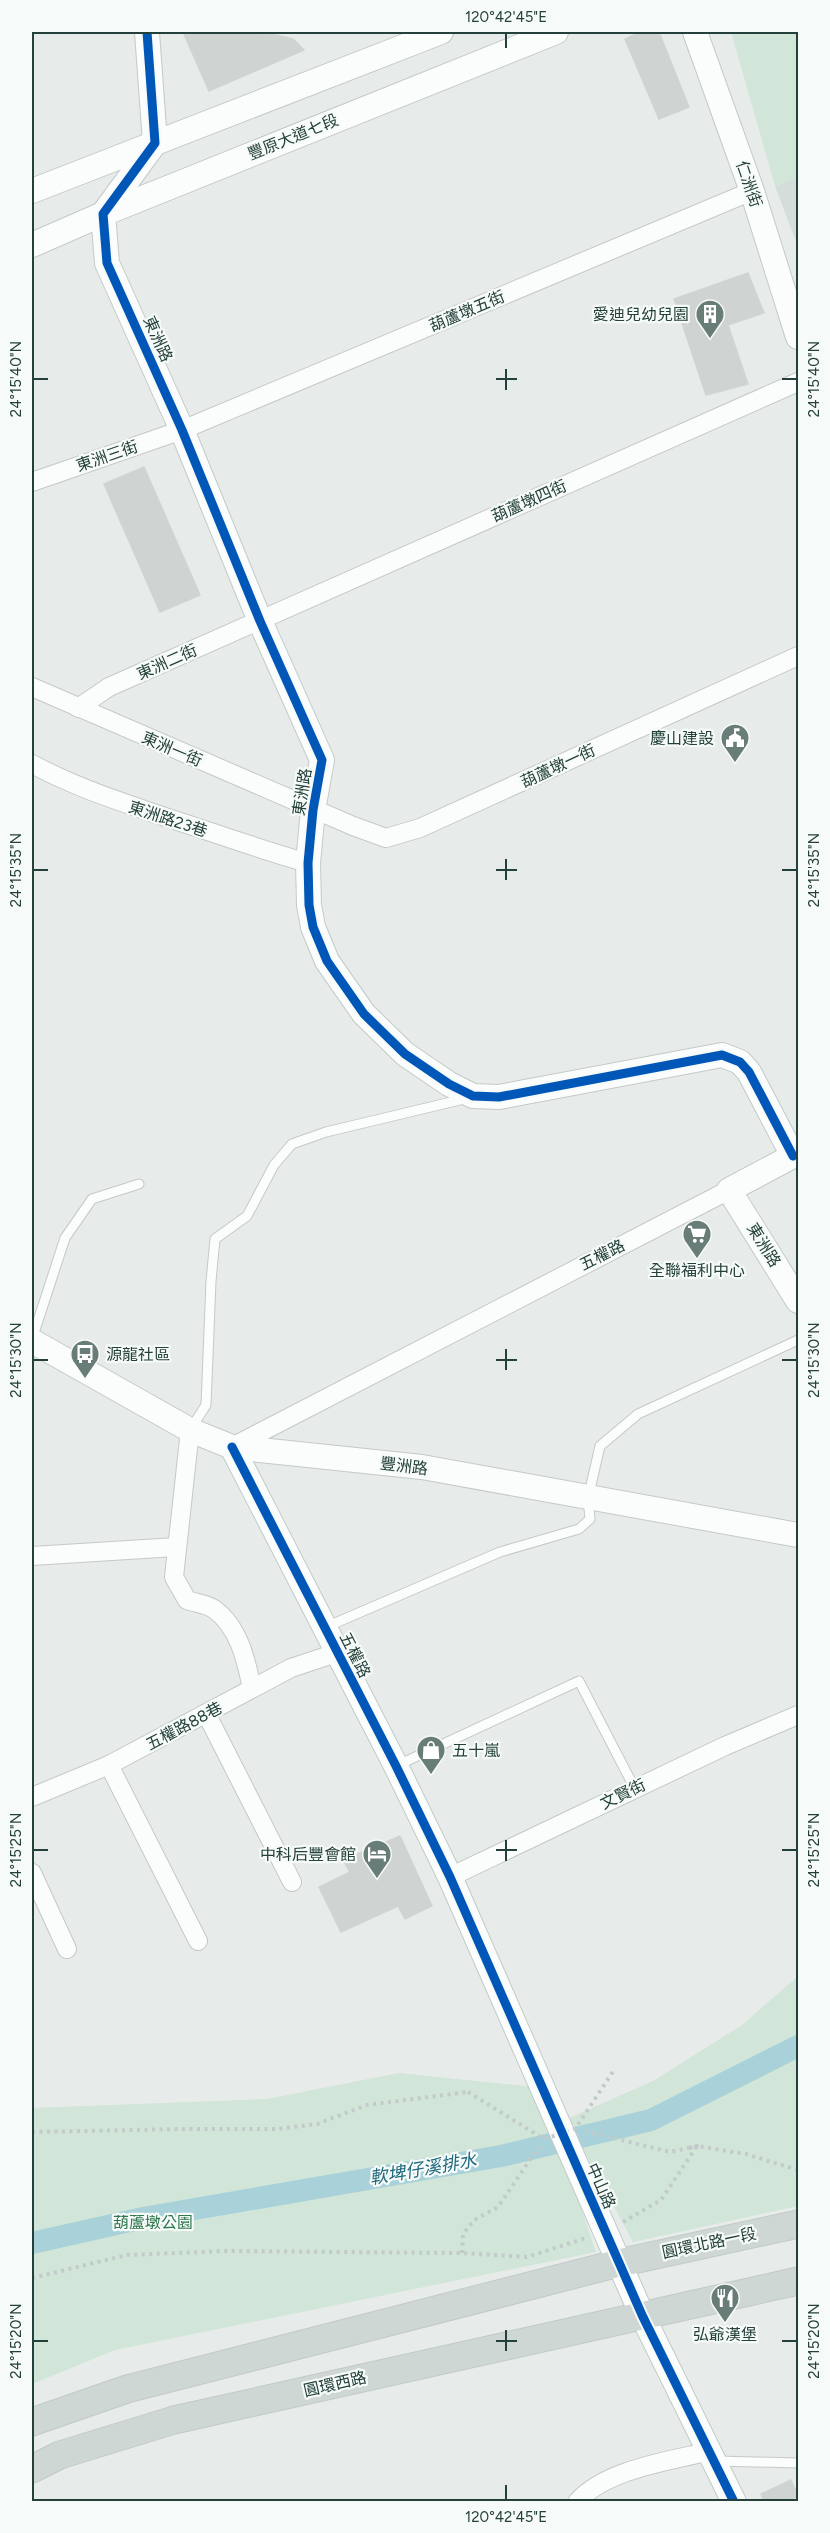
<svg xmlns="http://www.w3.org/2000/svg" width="830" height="2533" font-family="Figtree,'Noto Sans TC',sans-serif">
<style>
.built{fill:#d5ddda}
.green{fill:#d1e5d8}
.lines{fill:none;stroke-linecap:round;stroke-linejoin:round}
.canal{stroke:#a9d1d9;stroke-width:22}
.building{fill:#cfd3d2;stroke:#d0d5d3;stroke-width:1.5}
.lane-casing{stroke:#c4c9c7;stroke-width:11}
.street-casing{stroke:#c4c9c7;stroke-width:20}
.secondary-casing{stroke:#c3cac7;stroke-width:26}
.primary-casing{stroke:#c2cac9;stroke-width:29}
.path{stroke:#c3cbca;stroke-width:4;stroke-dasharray:3 4.5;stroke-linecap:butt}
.lane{stroke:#fbfcfc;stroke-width:9}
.street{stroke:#fbfcfc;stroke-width:18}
.secondary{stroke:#fbfcfc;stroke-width:24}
.primary{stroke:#cfd7d5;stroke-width:27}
.path-bridge{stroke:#c3cbca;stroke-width:4;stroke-dasharray:3 4.5;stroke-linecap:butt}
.cycleway-casing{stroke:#f6faf8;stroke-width:13}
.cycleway{stroke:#0057b8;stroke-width:9}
.ticks{fill:none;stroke:#24403a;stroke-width:2}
.labels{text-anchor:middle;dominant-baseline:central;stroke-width:4.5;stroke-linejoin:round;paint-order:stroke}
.street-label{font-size:16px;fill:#24403a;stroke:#f6faf8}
.poi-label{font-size:16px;fill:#24403a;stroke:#f6faf8;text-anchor:end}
.park-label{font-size:16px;fill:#2f774d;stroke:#f6faf8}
.water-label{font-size:18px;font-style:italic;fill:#1e697c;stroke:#f6faf8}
.neatline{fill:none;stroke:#24403a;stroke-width:2}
.ticks-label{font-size:15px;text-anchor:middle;fill:#24403a}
</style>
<rect width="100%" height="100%" fill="#e7ecea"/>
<!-- built -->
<polygon class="built" points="798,177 798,247 775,186"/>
<!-- green -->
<g class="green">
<polygon points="731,32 798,32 798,177 775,186"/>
<polygon points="798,1976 798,2206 633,2242 567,2119 653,2081 742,2025"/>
<polygon points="399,2073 535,2087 555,2132 596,2252 115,2350 32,2384 32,2108 267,2099"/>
</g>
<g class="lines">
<!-- canal -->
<polyline class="canal" points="32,2243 143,2218 501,2156 651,2120 798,2046"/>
</g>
<!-- building -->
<g class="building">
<polygon points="183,32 239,32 276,35 293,39 304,50 209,91"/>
<polygon points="640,32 659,32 689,107 659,119 625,39"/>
<polygon points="748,273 764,313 728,325 748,384 706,395 674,299"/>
<polygon points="144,467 200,595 160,612 104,484"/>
<polygon points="400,1836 432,1906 405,1919 398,1906 341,1932 319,1887 350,1872 343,1860"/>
<polygon points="791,2480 798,2496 787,2502 764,2502 761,2494"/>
</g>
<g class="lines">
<!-- lane casing -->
<g class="lane-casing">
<g id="lane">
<polyline points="32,1339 65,1238 92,1199 139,1184"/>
<polyline points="190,1430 206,1405 211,1281 215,1239 247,1216 274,1165 292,1144 326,1132 468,1098"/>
<polyline points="326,1627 500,1552 579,1529 590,1519 588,1498 600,1446 638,1414 798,1340"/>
<polyline points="398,1765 579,1681 635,1789"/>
<polyline points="717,2461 798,2463"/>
</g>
</g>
<!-- street casing -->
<g class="street-casing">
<g id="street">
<polyline points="32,482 182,430 752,191"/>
<polyline points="32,687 353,826 386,838 420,828 798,656"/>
<polyline points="78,708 109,687 798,382"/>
<path d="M32 764C75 787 113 799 159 815 209 831 258 849 308 863"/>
<path d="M190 1430 174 1577 187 1600C195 1603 206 1604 214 1609 239 1627 246 1660 252 1688"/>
<polyline points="232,1447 729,1190"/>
<polyline points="32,1556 176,1547"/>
<polyline points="207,1715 292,1882"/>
<polyline points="109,1765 198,1941"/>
<polyline points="32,1797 109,1765 291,1668 336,1653"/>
<polyline points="32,1873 67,1949"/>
<polyline points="450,1877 725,1746 798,1715"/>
<path d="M577 2502C606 2469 670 2461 710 2451"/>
</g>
</g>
<!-- secondary casing -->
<g class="secondary-casing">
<g id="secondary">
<polyline points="147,32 155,143 103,214 107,263 182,430 260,621 322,760 313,810 308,863 309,905 313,927 327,961 364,1014 405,1054 449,1084 473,1096 499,1097 722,1055 740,1062 749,1072 793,1156 729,1190 798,1301"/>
<polyline points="695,32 752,191 798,337"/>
<polyline points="32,191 441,32"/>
<polyline points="32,245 103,214 556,32"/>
<polyline points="32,1341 190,1430 232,1447 422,1467 798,1535"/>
<polyline points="232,1447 396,1766 450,1877 642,2315 734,2502"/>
</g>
</g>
<!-- primary casing -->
<g class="primary-casing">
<g id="primary">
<polyline points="32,2422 127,2389 619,2263 798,2224"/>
<polyline points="32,2469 60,2455 174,2420 798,2281"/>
</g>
</g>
<!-- path -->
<g class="path">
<polyline points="585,2131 670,2152 697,2146 686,2149"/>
<polyline points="32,2132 181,2129 277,2129 317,2124 367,2105 468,2092"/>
<polyline points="623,2222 661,2200 697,2146 746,2154 798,2170"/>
<polyline points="462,2253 463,2234 474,2220 498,2207 542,2142"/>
<polyline points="32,2278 127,2255 225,2251 462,2253 527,2257 586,2238"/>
</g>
<!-- lane -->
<use href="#lane" class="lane"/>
<!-- street -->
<use href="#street" class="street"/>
<!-- secondary -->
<use href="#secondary" class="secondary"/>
<!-- primary -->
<use href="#primary" class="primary"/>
<!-- path-bridge -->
<polyline class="path-bridge" points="468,2092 544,2139 575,2129 614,2070"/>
<!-- cycleway casing -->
<g class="cycleway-casing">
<g id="cycleway">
<polyline points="147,32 155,143 103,214 107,263 182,430 260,621 322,760 313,810 308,863 309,905 313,927 327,961 364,1014 405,1054 449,1084 473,1096 499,1097 722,1055 740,1062 749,1072 793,1156"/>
<polyline points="232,1447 396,1766 450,1877 642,2315 734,2502"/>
</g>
</g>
<!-- cycleway -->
<use href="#cycleway" class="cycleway"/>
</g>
<!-- ticks -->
<path class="ticks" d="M506 33V48M506 369V390M33 379H48M496 379H517M782 379H797M506 859V880M33 870H48M496 870H517M782 870H797M506 1349V1370M33 1360H48M496 1360H517M782 1360H797M506 1840V1861M33 1850H48M496 1850H517M782 1850H797M506 2330V2351M33 2341H48M496 2341H517M782 2341H797M506 2485V2500"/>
<!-- icons -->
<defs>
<g id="building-pin" transform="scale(1.5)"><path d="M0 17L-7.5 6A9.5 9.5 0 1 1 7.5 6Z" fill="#687c78" stroke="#f6faf8"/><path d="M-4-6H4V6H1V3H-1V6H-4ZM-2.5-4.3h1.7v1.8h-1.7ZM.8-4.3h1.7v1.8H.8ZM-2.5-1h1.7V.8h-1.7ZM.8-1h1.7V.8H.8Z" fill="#fff"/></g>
<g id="civic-pin" transform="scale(1.5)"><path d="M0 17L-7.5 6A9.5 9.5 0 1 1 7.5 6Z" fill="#687c78" stroke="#f6faf8"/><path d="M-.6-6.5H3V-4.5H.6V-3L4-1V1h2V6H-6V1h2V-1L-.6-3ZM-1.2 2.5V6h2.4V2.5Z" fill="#fff"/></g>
<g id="supermarket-pin" transform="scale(1.5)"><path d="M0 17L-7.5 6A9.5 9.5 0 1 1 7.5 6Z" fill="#687c78" stroke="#f6faf8"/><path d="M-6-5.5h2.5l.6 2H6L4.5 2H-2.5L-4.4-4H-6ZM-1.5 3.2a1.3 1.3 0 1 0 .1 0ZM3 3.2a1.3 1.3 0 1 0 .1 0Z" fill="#fff"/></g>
<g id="bus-pin" transform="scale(1.5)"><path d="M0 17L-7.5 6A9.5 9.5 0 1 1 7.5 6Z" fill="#687c78" stroke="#f6faf8"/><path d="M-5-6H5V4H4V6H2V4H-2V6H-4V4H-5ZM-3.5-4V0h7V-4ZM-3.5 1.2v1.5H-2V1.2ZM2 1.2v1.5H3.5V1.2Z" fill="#fff"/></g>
<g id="shop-pin" transform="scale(1.5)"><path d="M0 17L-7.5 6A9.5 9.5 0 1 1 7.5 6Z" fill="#687c78" stroke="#f6faf8"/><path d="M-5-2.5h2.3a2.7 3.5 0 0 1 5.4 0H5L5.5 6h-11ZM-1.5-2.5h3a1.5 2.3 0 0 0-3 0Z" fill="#fff"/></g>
<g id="hotel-pin" transform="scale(1.5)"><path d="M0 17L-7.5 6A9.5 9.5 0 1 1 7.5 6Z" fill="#687c78" stroke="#f6faf8"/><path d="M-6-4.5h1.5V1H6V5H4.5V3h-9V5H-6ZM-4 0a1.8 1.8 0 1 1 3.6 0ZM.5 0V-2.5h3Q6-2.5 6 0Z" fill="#fff"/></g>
<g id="restaurant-pin" transform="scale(1.5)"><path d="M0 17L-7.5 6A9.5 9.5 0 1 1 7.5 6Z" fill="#687c78" stroke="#f6faf8"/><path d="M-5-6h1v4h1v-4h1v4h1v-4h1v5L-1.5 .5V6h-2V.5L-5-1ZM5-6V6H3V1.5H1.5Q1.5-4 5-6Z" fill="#fff"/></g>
</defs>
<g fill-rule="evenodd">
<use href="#building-pin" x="710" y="314"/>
<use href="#civic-pin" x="735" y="738"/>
<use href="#supermarket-pin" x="697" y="1234"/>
<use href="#bus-pin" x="85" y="1354"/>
<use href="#shop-pin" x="431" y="1750"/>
<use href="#hotel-pin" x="377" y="1854"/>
<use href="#restaurant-pin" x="725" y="2298"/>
</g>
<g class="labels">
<!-- street labels -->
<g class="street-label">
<text transform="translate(293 137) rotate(-22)">豐原大道七段</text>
<text transform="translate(749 184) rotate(71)">仁洲街</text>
<text transform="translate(467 311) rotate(-23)">葫蘆墩五街</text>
<text transform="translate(158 339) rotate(66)">東洲路</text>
<text transform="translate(107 456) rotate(-19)">東洲三街</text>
<text transform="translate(529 501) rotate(-24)">葫蘆墩四街</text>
<text transform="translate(167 662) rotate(-24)">東洲二街</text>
<text transform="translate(172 749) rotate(23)">東洲一街</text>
<text transform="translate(558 766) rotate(-25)">葫蘆墩一街</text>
<text transform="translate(302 792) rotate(-81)">東洲路</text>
<text transform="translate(168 819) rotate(18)">東洲路23巷</text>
<text transform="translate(764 1245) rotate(58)">東洲路</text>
<text transform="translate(602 1255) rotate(-27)">五權路</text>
<text transform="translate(404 1466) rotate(7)">豐洲路</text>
<text transform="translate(355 1655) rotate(63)">五權路</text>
<text transform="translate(184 1726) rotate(-28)">五權路88巷</text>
<text transform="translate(623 1794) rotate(-26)">文賢街</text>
<text transform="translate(601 2186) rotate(66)">中山路</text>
<text transform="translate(709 2243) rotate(-12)">圓環北路一段</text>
<text transform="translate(335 2384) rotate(-13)">圓環西路</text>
</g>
<!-- poi labels -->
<g class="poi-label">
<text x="689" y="314">愛迪兒幼兒園</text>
<text x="714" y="738">慶山建設</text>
<text x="697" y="1270" text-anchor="middle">全聯福利中心</text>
<text x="106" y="1354" text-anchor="start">源龍社區</text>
<text x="452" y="1750" text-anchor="start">五十嵐</text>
<text x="356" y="1854">中科后豐會館</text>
<text x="725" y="2334" text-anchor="middle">弘爺漢堡</text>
</g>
<!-- park labels -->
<g class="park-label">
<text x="153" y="2222">葫蘆墩公園</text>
</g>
<!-- water labels -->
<g class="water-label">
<text transform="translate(423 2169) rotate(-10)">軟埤仔溪排水</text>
</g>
</g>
<!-- border -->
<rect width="830" height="2533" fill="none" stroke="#f6faf8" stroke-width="66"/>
<rect x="33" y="33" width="764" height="2467" class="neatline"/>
<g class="ticks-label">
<text x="506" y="22">120°42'45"E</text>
<text transform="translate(16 379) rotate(-90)" y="5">24°15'40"N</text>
<text transform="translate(814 379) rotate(-90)" y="5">24°15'40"N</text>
<text transform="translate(16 870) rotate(-90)" y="5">24°15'35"N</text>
<text transform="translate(814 870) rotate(-90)" y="5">24°15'35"N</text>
<text transform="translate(16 1360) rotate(-90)" y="5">24°15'30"N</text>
<text transform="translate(814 1360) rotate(-90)" y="5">24°15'30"N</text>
<text transform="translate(16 1850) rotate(-90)" y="5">24°15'25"N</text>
<text transform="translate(814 1850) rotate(-90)" y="5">24°15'25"N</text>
<text transform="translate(16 2341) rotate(-90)" y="5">24°15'20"N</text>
<text transform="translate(814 2341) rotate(-90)" y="5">24°15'20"N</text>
<text x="506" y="2522">120°42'45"E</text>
</g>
</svg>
